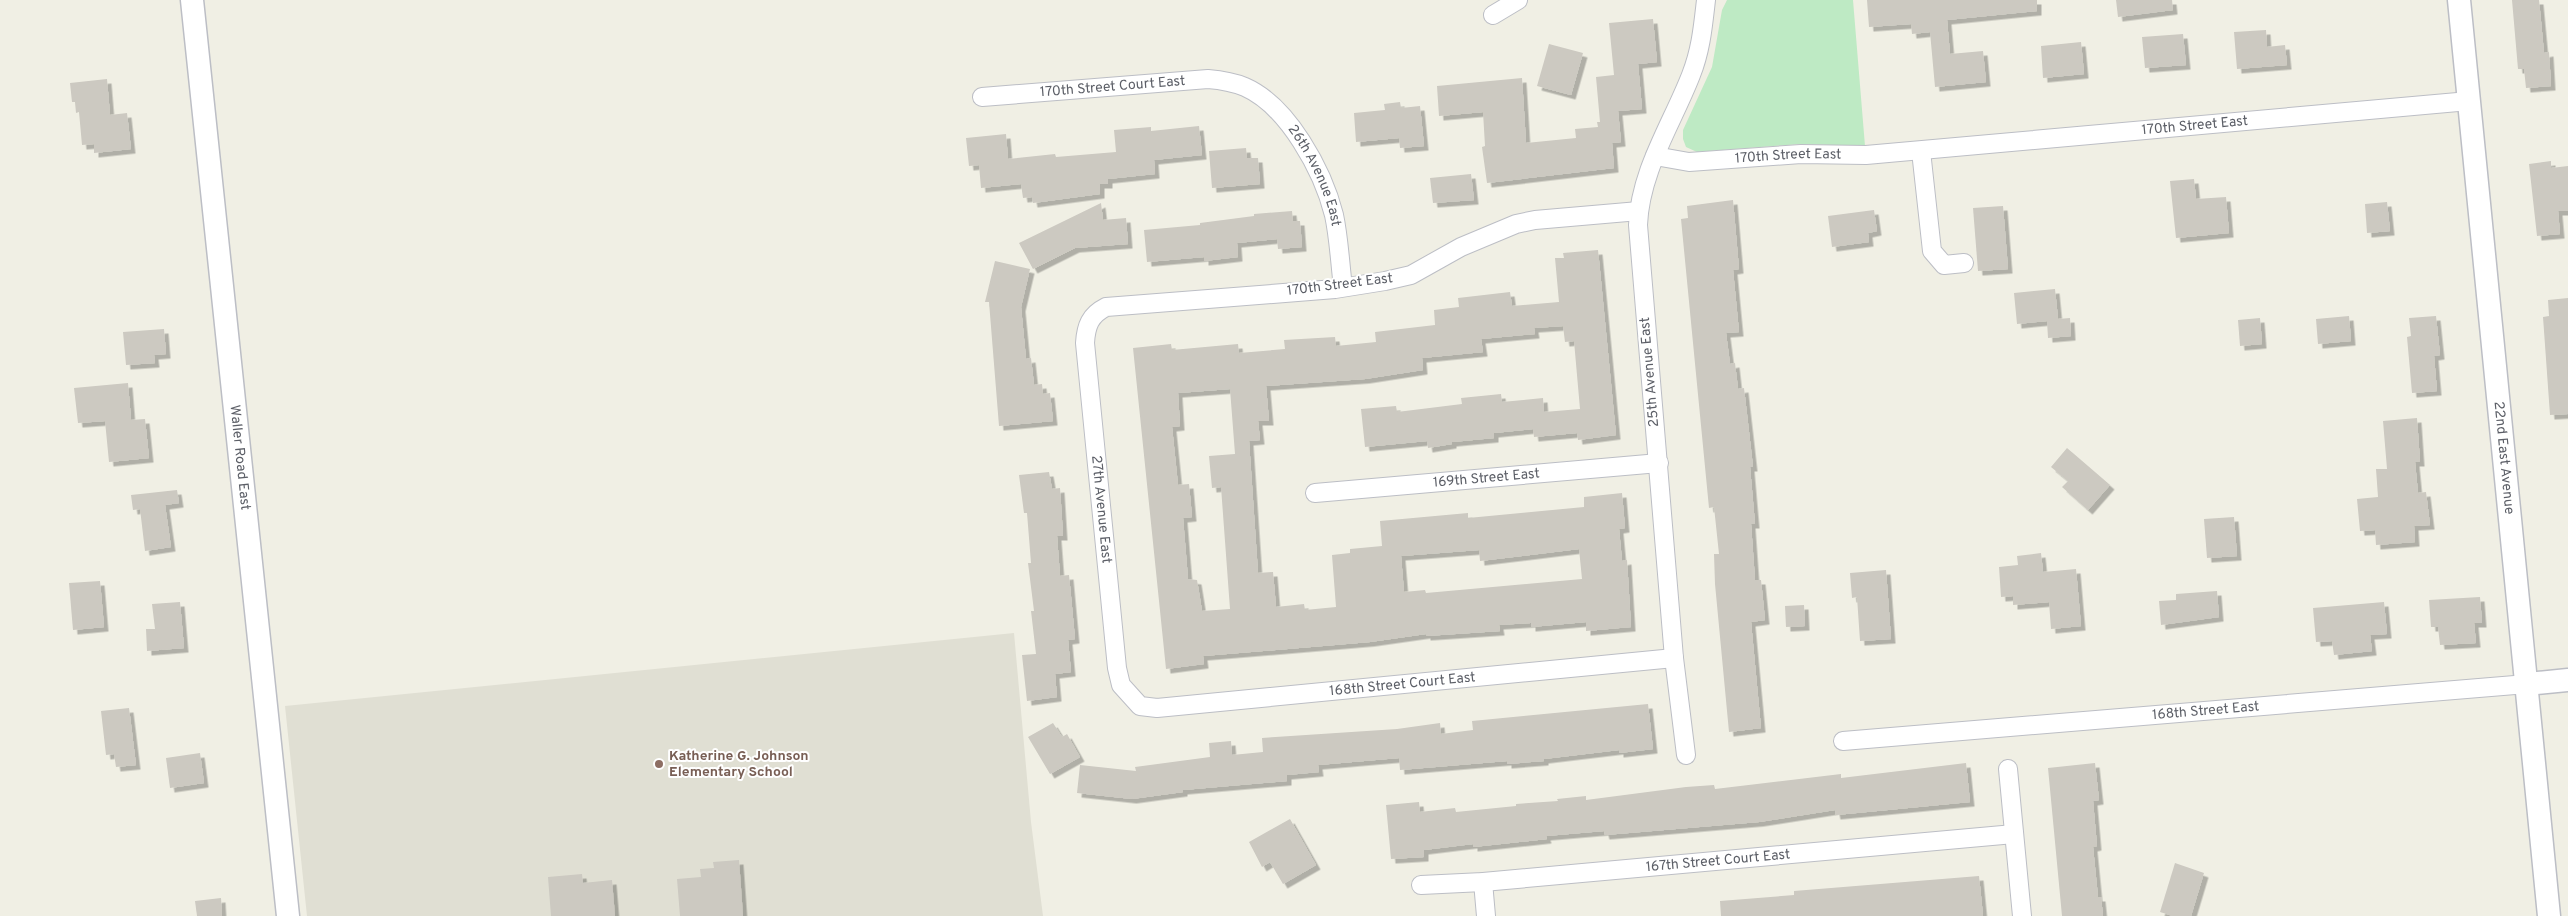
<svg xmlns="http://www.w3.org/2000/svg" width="2568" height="916" font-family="Overpass,sans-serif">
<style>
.education{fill:#e0dfd3}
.green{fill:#beeac4}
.building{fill:#ccc9c1;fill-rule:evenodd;filter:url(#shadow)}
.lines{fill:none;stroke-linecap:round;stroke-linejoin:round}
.minor-casing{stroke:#bcbec5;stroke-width:20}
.tertiary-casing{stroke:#bcbec5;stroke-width:25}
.minor{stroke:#fff;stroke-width:18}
.tertiary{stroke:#fff;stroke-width:22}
.education-dot{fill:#8d6e63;stroke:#fff;stroke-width:2}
.labels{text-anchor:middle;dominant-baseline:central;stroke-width:4;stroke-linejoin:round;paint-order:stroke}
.street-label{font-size:14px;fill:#5c5f67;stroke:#fff}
.education-label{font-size:14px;font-weight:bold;fill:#785e54;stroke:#fff;text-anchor:start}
</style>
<defs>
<filter id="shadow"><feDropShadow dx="4.5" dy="4.5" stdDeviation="0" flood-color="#0004"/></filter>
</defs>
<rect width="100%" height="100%" fill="#f0efe4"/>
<!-- education -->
<polygon class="education" points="1014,633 1031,822 1043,916 307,916 285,706"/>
<!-- green -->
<polygon class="green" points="1727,0 1853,0 1865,146 1800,144 1697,152 1686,147 1683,139 1683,130 1712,67 1722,10"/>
<!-- building -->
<g class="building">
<polygon points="1867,0 2037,0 2037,11 1947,20 1950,54 1983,51 1986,82 1935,87 1930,32 1912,34 1911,24 1869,27"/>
<polygon points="2116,0 2172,0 2173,10 2118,17"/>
<polygon points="2512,0 2539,0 2544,53 2549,52 2551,86 2526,88 2524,69 2518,69"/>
<polygon points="1653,19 1657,62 1638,64 1642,109 1618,111 1621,142 1612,143 1614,168 1487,183 1482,147 1485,146 1483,112 1439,116 1437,86 1522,78 1526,143 1576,138 1575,129 1598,127 1597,122 1600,122 1596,77 1614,75 1609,23"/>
<polygon points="2266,30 2267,47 2285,45 2287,65 2237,69 2234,32"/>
<polygon points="2183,34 2186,65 2145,68 2142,37"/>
<polygon points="2081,42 2084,74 2043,78 2041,46"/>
<polygon points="1549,44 1583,53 1571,95 1537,86"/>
<polygon points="107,79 110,115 127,113 131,149 94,153 94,144 82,145 79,112 76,113 75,102 72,102 70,83"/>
<polygon points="1400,102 1401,108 1420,106 1424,146 1400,148 1399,138 1356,142 1354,113 1385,110 1384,104"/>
<polygon points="1199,126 1202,155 1154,160 1155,174 1108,179 1108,184 1100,184 1100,194 1033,203 1032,197 1023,198 1021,184 981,188 979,165 969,166 966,138 1006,134 1008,159 1055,154 1056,157 1116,152 1114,130 1151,127 1151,131"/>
<polygon points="1246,148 1247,158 1258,158 1260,184 1212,188 1209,151"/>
<polygon points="2551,161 2551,168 2568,166 2568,211 2558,211 2560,234 2537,236 2529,164"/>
<polygon points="1471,174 1474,200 1433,203 1430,178"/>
<polygon points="2194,179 2196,199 2226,197 2229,233 2176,238 2170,181"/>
<polygon points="1733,200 1739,269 1733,270 1739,332 1726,333 1730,364 1735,363 1738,389 1744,388 1753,467 1750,467 1755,524 1751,524 1755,580 1761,580 1765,620 1751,622 1761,728 1729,732 1715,584 1714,554 1719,554 1714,507 1709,508 1681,219 1688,218 1687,206"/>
<polygon points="2387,202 2390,231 2367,233 2365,204"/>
<polygon points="1101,203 1103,220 1126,218 1128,244 1075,248 1033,269 1019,243"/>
<polygon points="2003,206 2008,269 1978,271 1973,208"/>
<polygon points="1874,210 1877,231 1868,233 1869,242 1832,247 1828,216"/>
<polygon points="1292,211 1293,221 1300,221 1302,247 1278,249 1277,239 1237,243 1238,257 1204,261 1204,257 1147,262 1144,230 1200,225 1200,223 1254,216 1254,214"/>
<path d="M1598 250 1616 435 1578 440 1577 433 1534 437 1533 429 1494 433V438L1452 442V444L1428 448 1427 441 1365 447 1361 409 1396 406 1397 412 1462 404 1461 398 1501 394 1502 402 1543 398 1544 412 1580 409 1574 341 1565 342 1563 326 1534 328 1535 334 1481 339 1483 352 1422 358 1423 370 1365 379 1266 386 1269 421H1258L1260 440 1249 441 1258 573 1273 572 1276 607 1304 604 1305 610 1336 607 1332 555 1350 553V549L1382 546 1380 521 1468 513V518L1584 507V497L1622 493 1625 528 1619 529 1622 561 1627 560 1631 627 1586 631V622L1531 627V623L1499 625 1500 631 1426 636V634L1370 642 1203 656 1204 664 1166 669 1133 348 1171 344 1172 350 1238 344 1239 353 1285 349 1284 340 1335 337 1336 346 1376 342 1375 332 1435 325 1434 310 1459 307 1458 298 1510 292 1512 306 1559 302 1555 258H1564L1563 253ZM1230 389 1235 454 1209 456 1212 488 1221 487 1230 609 1202 611 1197 580 1188 579 1183 518 1192 517 1189 484 1178 485 1172 427 1180 426 1178 393ZM1579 549 1582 579 1426 593 1425 590 1404 592 1401 556 1479 550 1480 561Z"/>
<polygon points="995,261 1030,269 1021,307 1026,359 1031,358 1034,385 1042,384 1043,394 1050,393 1053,421 999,426 989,302 985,302"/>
<polygon points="2055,289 2058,319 2070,318 2071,336 2048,338 2047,321 2017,324 2014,293"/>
<polygon points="2568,298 2568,414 2550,415 2543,317 2549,316 2548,300"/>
<polygon points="2349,316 2351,341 2318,344 2316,319"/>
<polygon points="2436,316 2440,355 2434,356 2437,391 2412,393 2407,337 2411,336 2409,318"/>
<polygon points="2260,318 2262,344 2240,346 2238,320"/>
<polygon points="164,329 166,354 154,355 155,363 126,365 123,332"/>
<polygon points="128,383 131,420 145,419 149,458 109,462 105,421 78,423 74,388"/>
<polygon points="2417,418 2420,462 2415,462 2418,493 2426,492 2430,525 2414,526 2415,542 2376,545 2375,530 2360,531 2357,499 2378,497 2376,469 2387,469 2383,421"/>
<polygon points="2067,448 2110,485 2088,510 2062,487 2068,481 2051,467"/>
<polygon points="1049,472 1052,489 1060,488 1063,536 1057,536 1060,576 1069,575 1075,639 1068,640 1071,672 1055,674 1057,697 1027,701 1022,655 1036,654 1031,611 1034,611 1028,563 1031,563 1027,513 1024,513 1019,475"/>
<polygon points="177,490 179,503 165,505 171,547 145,551 140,509 133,510 131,495"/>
<polygon points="2234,517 2237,556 2207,558 2204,519"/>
<polygon points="2041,553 2043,572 2076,569 2081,626 2051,629 2049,602 2013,605 2013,596 2001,597 1999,567 2018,565 2017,556"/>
<polygon points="1886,570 1891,639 1860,641 1857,597 1852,598 1850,573"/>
<polygon points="100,581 104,627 73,630 69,583"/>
<polygon points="2217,591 2219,617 2161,625 2159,601 2176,600 2176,594"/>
<polygon points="2480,597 2482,623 2474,623 2476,643 2440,645 2438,627 2431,627 2429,600"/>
<polygon points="180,602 184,648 147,651 146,629 155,629 152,604"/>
<polygon points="2384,602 2387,634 2370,635 2372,651 2334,655 2332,641 2316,642 2313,608"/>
<polygon points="1804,605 1805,626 1786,627 1785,606"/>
<polygon points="1648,704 1653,749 1619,753 1619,750 1544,759 1544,761 1507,764 1507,761 1400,770 1399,758 1318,765 1319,772 1287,775 1287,781 1183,790 1183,792 1132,799 1077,793 1080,765 1136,771 1135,767 1210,757 1209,743 1231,741 1232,755 1263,752 1262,738 1397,729 1440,723 1441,734 1473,730 1472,721"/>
<polygon points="129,708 136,765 116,767 114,754 106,755 101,711"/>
<polygon points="1053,723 1062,737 1067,734 1080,757 1050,774 1028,737"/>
<polygon points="200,753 204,783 170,788 166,758"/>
<polygon points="1966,763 1970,802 1836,815 1835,810 1759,822 1605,835 1604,831 1546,836 1547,839 1501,844 1473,847 1473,844 1424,850 1424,857 1391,859 1386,805 1419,802 1420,812 1455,808 1456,812 1516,806 1516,804 1558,801 1557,799 1586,796 1586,800 1686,787 1714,785 1715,789 1841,774 1841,778"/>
<polygon points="2095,763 2099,800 2093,801 2097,846 2093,847 2098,897 2101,897 2103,916 2062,916 2048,768"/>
<polygon points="1290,819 1316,865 1283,884 1270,862 1262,867 1249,842"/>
<polygon points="739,860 743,916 680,916 677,879 701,877 700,869 714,868 713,862"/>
<polygon points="2175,863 2204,873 2191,916 2173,916 2160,912"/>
<polygon points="582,874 583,883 612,880 615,916 551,916 548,877"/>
<polygon points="1979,876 1983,916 1721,916 1720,901 1794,895 1794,891"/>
<polygon points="221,898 222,916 197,916 195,901"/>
</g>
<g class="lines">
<!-- minor casing -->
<g class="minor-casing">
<g id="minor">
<polyline points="1493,15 1518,0"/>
<path id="s1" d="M982 97 1208 79C1220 80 1233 82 1245 87 1288 106 1323 171 1334 215 1339 238 1340 264 1343 287"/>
<polyline points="1921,151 1932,251 1944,265 1964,263"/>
<path id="s2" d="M1655 156 1689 162 1801 154 1866 155 2469 101"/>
<path id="s3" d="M1639 211 1535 220 1516 224 1461 247 1411 275 1385 281 1335 289 1106 307C1090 315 1086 326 1085 343L1117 668 1121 685 1140 706 1157 708 1674 658"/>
<path id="s4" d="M1315 493 1659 463"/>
<path id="s5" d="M1843 741 2527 684"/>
<path d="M1686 755 1674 658 1638 225C1640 171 1672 124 1691 75 1701 50 1703 26 1706 0"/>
<polyline points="2008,769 2022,916"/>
<polyline points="1483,882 1486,916"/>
<path id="s6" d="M1421 885 1483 882 2014 834"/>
</g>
</g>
<!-- tertiary casing -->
<g class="tertiary-casing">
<g id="tertiary">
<path id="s7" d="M192 0 288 916"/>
<path id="s8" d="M2459 0 2549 916"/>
<polyline points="2527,684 2568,680"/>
</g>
</g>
<!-- minor -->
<use href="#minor" class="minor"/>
<!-- tertiary -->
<use href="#tertiary" class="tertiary"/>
</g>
<!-- markers -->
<circle class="education-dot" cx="659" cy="764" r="5"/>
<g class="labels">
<!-- street labels -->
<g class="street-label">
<text stroke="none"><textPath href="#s1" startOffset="131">170th Street Court East</textPath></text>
<text stroke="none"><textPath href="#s2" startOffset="542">170th Street East</textPath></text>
<text stroke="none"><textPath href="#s2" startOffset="134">170th Street East</textPath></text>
<text stroke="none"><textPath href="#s1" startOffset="381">26th Avenue East</textPath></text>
<text transform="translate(1340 285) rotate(-7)">170th Street East</text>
<text transform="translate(1650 372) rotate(-95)">25th Avenue East</text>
<text stroke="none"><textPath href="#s7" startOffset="460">Waller Road East</textPath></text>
<text stroke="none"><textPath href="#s8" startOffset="460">22nd East Avenue</textPath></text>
<text stroke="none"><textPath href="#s4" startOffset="172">169th Street East</textPath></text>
<text stroke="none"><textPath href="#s3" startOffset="759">27th Avenue East</textPath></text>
<text stroke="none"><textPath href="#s3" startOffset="1228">168th Street Court East</textPath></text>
<text stroke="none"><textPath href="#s5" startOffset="364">168th Street East</textPath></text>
<text stroke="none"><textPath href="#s6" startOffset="298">167th Street Court East</textPath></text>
</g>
<!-- education labels -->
<g class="education-label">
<text x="669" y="756">Katherine G. Johnson<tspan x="669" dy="16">Elementary School</tspan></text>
</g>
</g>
</svg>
